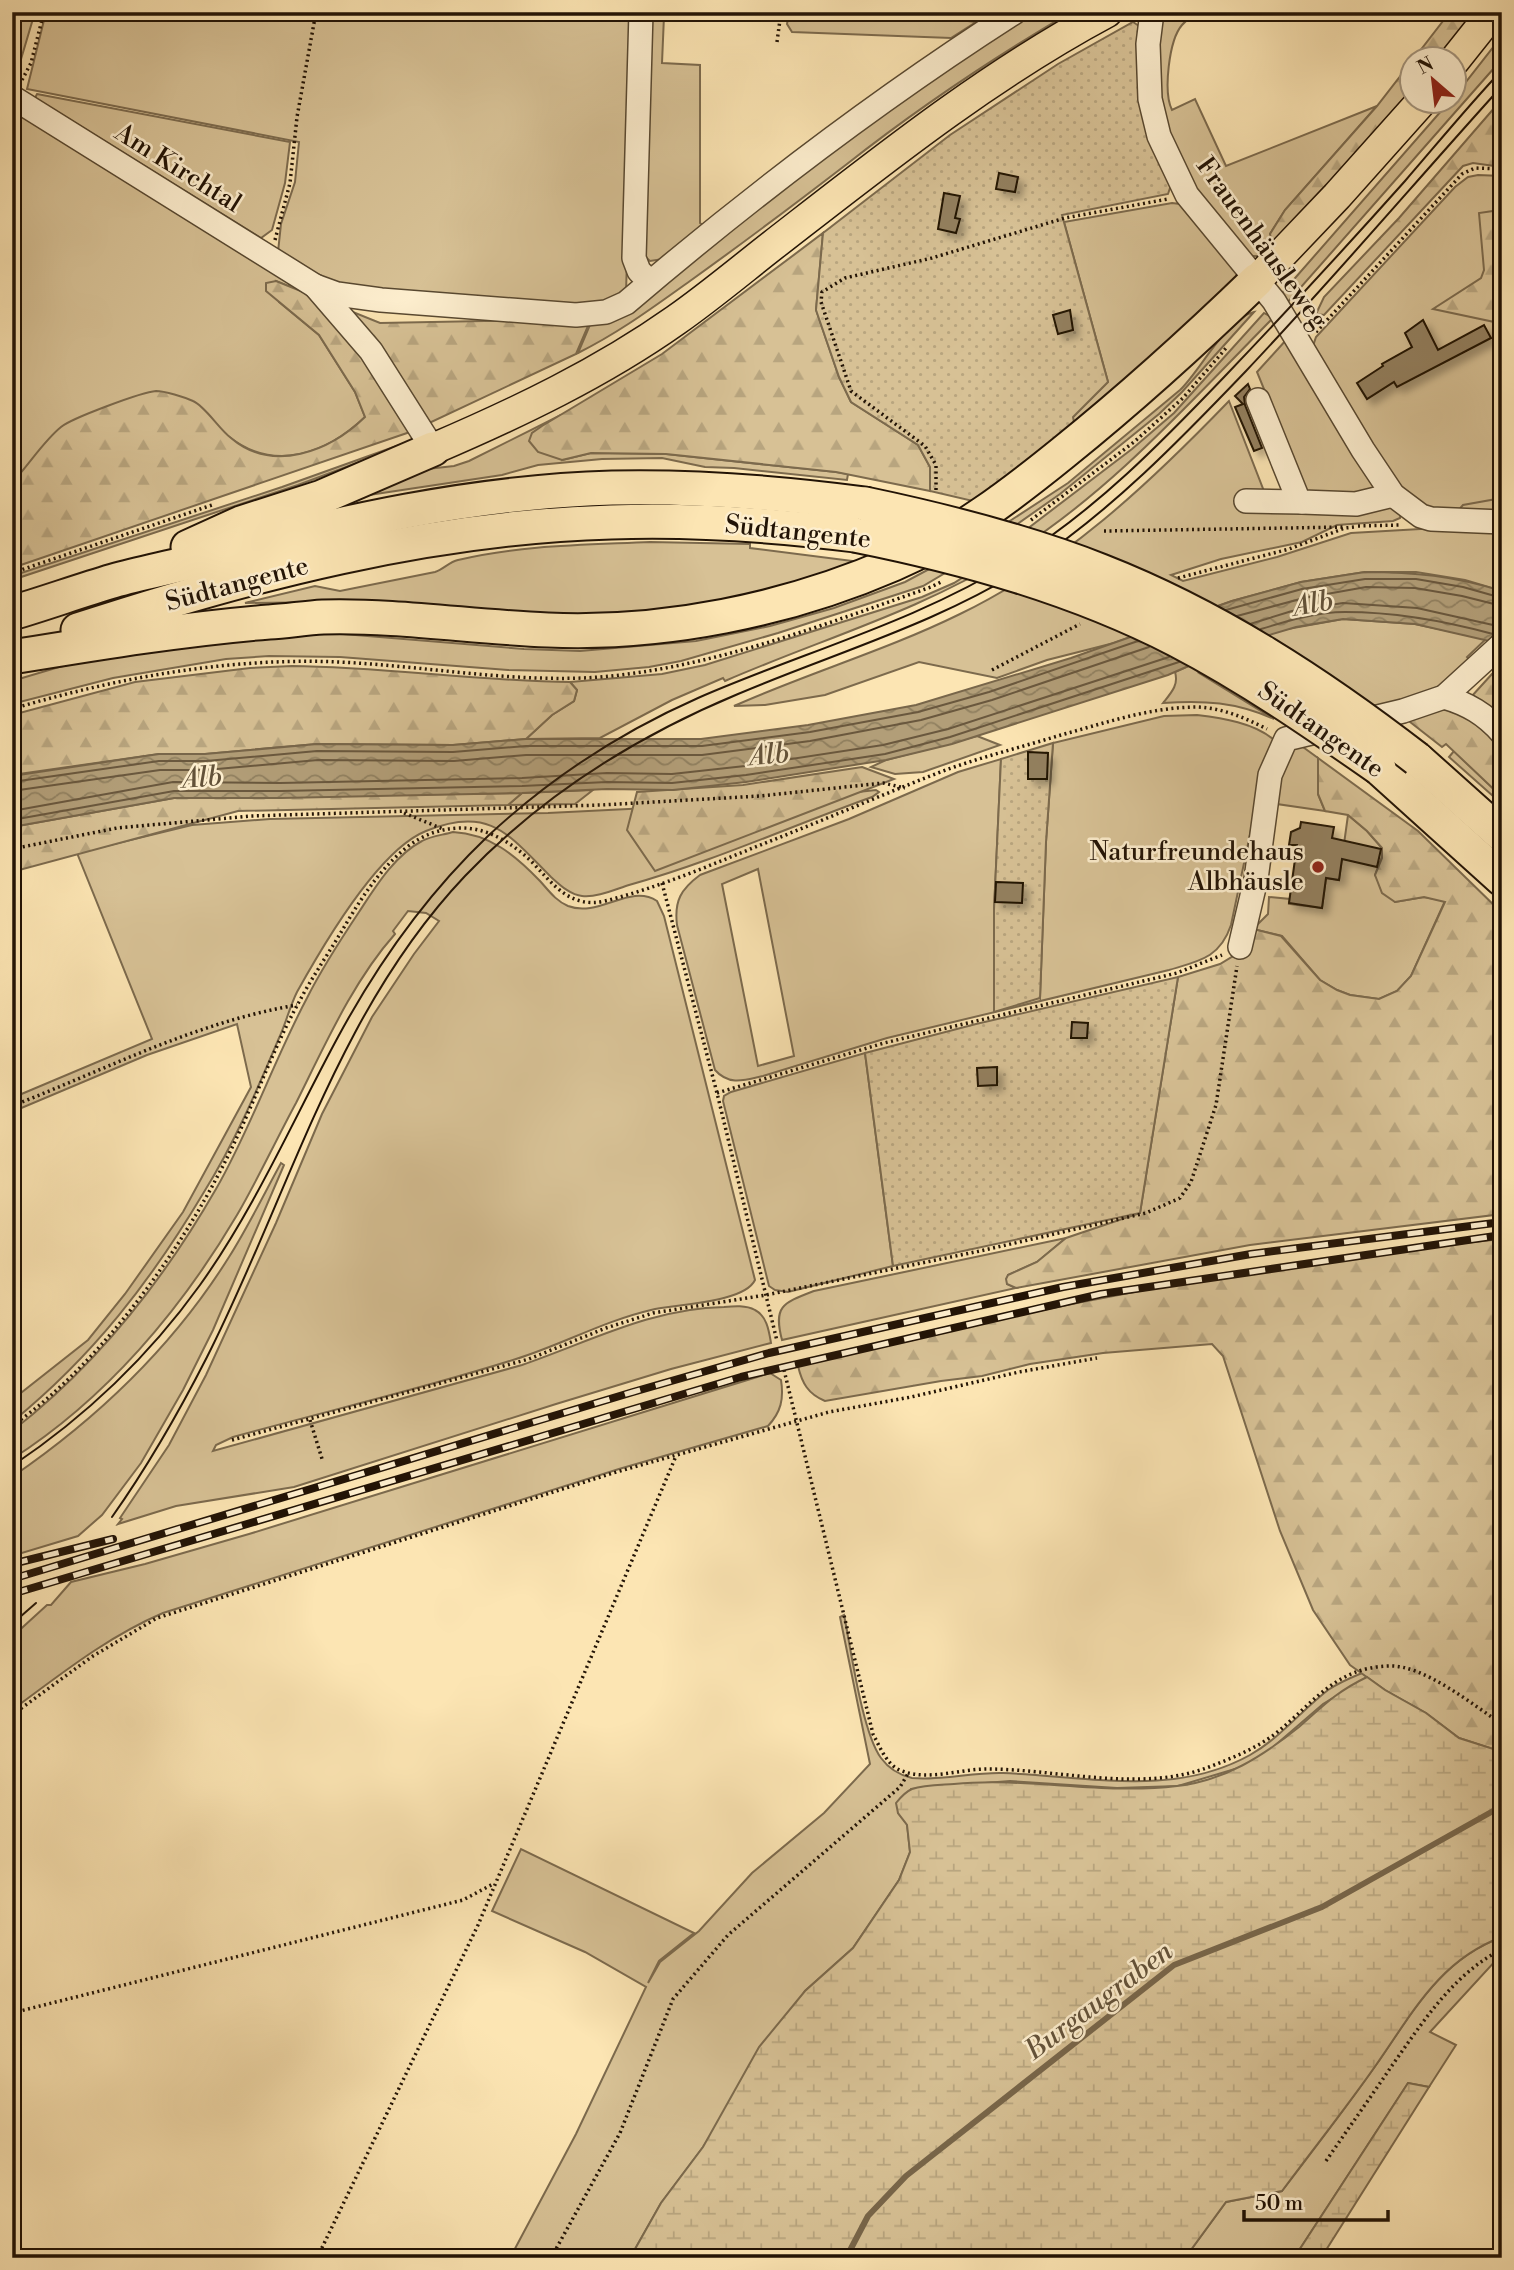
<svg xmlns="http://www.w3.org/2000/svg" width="1514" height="2270" font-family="'Libre Bodoni',serif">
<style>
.green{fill:#d7c195;stroke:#7c6a4d;stroke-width:2;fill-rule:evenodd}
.forest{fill:url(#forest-firs);stroke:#7c6a4d;stroke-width:2}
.wetland{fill:url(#wetland-marsh);stroke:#7c6a4d;stroke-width:2}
.garden{fill:url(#garden-dots);stroke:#7c6a4d;stroke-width:2}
.water{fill:url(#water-waves);stroke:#78664a;stroke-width:2}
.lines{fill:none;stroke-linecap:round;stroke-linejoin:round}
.shore{stroke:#6a583e;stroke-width:2}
.stream{stroke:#78664a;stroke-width:6}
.building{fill:#93805f;stroke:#221305;stroke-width:2;filter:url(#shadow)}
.minor-casing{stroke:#584830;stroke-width:26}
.major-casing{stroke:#221305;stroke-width:33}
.highway-casing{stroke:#221305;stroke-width:37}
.path{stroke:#221305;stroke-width:3.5;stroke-dasharray:2 3.5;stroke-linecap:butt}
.minor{stroke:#fdeece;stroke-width:23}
.major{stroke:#fce5b3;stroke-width:30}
.highway{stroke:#fce5b3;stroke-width:33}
.tram{stroke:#221305;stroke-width:2}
.rail-casing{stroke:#221305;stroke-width:8}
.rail{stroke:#fdeece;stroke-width:5;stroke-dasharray:16;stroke-linecap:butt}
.highway-bridge-casing{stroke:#221305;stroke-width:37;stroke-linecap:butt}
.highway-bridge{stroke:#fce5b3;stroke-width:33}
.poi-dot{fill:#8f2418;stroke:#fdeece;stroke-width:2.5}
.labels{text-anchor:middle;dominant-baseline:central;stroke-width:5;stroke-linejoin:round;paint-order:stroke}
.street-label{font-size:26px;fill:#221305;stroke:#fdeece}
.poi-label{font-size:26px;fill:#221305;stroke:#fdeece;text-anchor:end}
.water-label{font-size:28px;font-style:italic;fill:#635239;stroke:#fdeece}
</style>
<defs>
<pattern id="forest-firs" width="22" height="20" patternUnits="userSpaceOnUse" patternTransform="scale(1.75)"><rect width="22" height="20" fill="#d7c195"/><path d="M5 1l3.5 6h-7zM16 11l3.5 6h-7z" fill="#b8a57f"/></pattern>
<pattern id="wetland-marsh" width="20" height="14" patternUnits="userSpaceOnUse" patternTransform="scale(1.75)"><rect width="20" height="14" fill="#d7c195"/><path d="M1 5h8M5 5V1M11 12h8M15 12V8" fill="none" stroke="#b8a57f"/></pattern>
<pattern id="garden-dots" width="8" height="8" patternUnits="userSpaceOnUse" patternTransform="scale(1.75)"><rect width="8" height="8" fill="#d7c195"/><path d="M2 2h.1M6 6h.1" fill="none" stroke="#b8a57f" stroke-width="1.8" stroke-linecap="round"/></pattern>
<pattern id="water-waves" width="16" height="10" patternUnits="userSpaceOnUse" patternTransform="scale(1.75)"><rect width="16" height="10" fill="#b29e78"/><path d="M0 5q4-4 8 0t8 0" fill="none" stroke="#908060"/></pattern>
<filter id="shadow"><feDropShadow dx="6" dy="6" stdDeviation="3.5" flood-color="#0004"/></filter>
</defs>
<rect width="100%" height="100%" fill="#fce5b3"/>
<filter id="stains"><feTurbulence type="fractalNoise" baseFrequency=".00286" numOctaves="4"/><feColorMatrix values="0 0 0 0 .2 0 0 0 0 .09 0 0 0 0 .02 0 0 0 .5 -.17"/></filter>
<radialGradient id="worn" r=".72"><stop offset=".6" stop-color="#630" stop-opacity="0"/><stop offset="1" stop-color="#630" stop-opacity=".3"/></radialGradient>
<!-- green -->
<g class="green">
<polygon points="12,12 35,12 16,76 12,78"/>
<polygon points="46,12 634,12 626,293 599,308 406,297 323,281 278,252 281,224 295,182 299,142 27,89"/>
<polygon points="646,12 775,12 774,19 664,16 662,63 700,65 700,223 706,227 663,259 650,261 639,251"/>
<polygon points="789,12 896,12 976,22 951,38 792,32 787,24"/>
<path d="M1027 12H1071C993 58 918 108 847 164 795 204 743 243 690 281 652 308 620 332 578 353L592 320 890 107Z"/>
<path d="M1161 12H1200C1194 15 1187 19 1182 25 1169 40 1163 92 1172 110L1195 99 1226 166 1377 106 1285 210 1270 234 1273 248 1259 256H1251L1203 204 1168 138 1157 75Z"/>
<polygon points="1502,36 1502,59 1287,303 1282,293 1449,102 1454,102 1455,96"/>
<polygon points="37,94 290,142 285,183 272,230 261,238 35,98"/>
<path d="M12 107 285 274 290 287 276 281 279 302 319 335 355 392 365 417C326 454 274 473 228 436L12 479Z"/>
<polygon points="1478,175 1502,176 1502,498 1456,513 1422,507 1387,472 1313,346 1316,337 1455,187 1468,177"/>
<polygon points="1172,203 1180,204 1236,272 1238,279 1044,455 1073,417 1108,382 1064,222"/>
<path d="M1254 312 1182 392 1159 414 1060 494 962 563 923 586 778 633 681 661 649 667 595 672 508 670 340 657 269 656 226 659 113 678 12 704V681L59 667 159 645 331 633 524 649 580 651 696 641 770 626 834 608 905 582 967 549 1068 483 1180 390C1201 370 1226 318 1254 312Z"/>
<path d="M1264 313 1273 318C1189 403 1110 493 1008 556 920 611 819 640 725 681L723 678 672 700 600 738 526 739 552 715 574 701 577 690 570 682 662 674 705 665 922 597 954 583 968 574 1132 449 1174 413Z"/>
<polygon points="1287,339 1378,492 1308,497 1257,372"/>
<path d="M1229 401 1269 504 1393 508 1401 512 1400 518 1393 521 1337 525 1302 542 1221 559 1171 575 1183 581 1277 557 1351 533 1438 528 1502 529V591L1465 580 1416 572H1365L1301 582 1232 601 1114 643 1047 660 997 678 919 662 825 695 765 705 734 706C808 673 887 650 960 614 1065 563 1149 484 1229 401Z"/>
<polygon points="561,415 542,426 562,460 591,453 666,454 836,472 848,474 847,480 734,468 705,467 662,458 602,459 538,465 502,475 369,495 427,469 454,466 469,461"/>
<polygon points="405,443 405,445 298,485 12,580 12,576 282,487"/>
<path d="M650 542 750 544V548L868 563 734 602 587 619 326 602 245 603 315 586 340 591 435 572C444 569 449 562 458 560 520 545 587 545 650 542Z"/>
<path d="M1343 619 1415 624 1486 639 1467 657 1471 662 1444 684 1421 695 1372 710 1277 641 1199 673 1274 719C1236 702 1204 700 1163 703 1171 693 1179 685 1175 672L1236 645 1282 630Z"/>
<path d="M1197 715C1222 718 1255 723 1274 740L1255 811 1231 925C1220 958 1199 961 1169 970L887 1038 763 1076C745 1080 729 1086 715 1070L677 925C674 901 681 889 700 875L849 819 958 772 1001 759 994 910 1040 998 1046 842 1053 743 1164 716ZM758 869 794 1056 758 1066 722 884Z"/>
<polygon points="977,736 1000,745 923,772 895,774 871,767 886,760"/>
<polygon points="1296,742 1318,758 1318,794 1325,811 1277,804 1273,791"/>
<polygon points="1454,751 1502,797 1502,804 1449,757"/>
<polygon points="593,790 575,804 508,805 522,793"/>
<path d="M876 790 879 792 872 797C791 826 712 862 629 885 616 889 596 898 582 896 570 895 559 884 551 877 509 835 490 805 426 831 378 850 322 947 297 992 290 1006 286 1023 279 1038 257 1090 234 1144 204 1192 151 1281 93 1356 12 1422V1400L88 1340 125 1294 183 1212 251 1087 237 1024 147 1055 12 1112V1098L152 1039 77 853 192 825 270 819 548 813 768 802Z"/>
<polygon points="1348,815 1367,831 1382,848 1382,857 1375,875 1395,902 1424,897 1445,901 1411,976 1397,991 1379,999 1350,995 1337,990 1320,980 1282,936 1253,929 1268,914 1269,897 1290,899 1289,904 1322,908 1326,878 1339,880"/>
<path d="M453 832C490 834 515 855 540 881 549 891 556 901 568 906 599 918 630 883 657 901L664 916 755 1280C744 1303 676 1304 651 1310 604 1321 561 1345 516 1359 422 1389 327 1411 233 1437L216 1445 213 1451 522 1365C589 1342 652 1308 724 1307 734 1306 746 1305 755 1310 767 1316 769 1331 771 1343L671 1369 556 1404 294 1487 176 1506 118 1524 122 1519 120 1518 169 1445 206 1375 276 1223 322 1114 372 1017 414 954 439 921 426 913 408 911 393 931 395 934C353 981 324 1047 296 1103 276 1140 258 1179 237 1215 181 1310 106 1399 12 1459V1431C96 1366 163 1281 216 1189 251 1128 274 1060 307 998 322 968 341 939 359 912 376 886 395 855 422 841 431 836 443 835 453 832Z"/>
<polygon points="865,1053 893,1266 788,1292 775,1290 769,1286 723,1101 724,1096 731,1092"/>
<path d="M281 1163 284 1165 213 1330 183 1390 141 1463 102 1515 78 1536 12 1556V1477C98 1418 174 1345 229 1257 248 1227 264 1194 281 1163Z"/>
<path d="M1066 1238 1037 1262 1008 1275 1007 1284 1016 1288 782 1340C773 1306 783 1303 814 1291Z"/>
<path d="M770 1373 781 1380C784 1399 781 1412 768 1426L619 1469 163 1613C107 1637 61 1674 12 1710V1637L47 1605H51L71 1582 145 1564 249 1534Z"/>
<path d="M844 1615C851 1649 862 1732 881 1758 889 1769 899 1775 912 1778 942 1781 972 1772 1003 1773 1086 1776 1173 1798 1250 1755 1280 1738 1301 1711 1328 1690 1338 1683 1350 1678 1362 1673L1367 1677 1323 1704 1272 1748 1245 1766 1178 1786 1117 1788 1010 1781 911 1789 898 1813 907 1824 910 1852 899 1880 853 1948 805 1991 703 2147 661 2203 630 2258H510L576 2134 646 1987 585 1952 492 1911 521 1849 694 1933 659 1961 648 1983 660 1962 699 1931 752 1873 824 1813 870 1764 840 1617Z"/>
<path d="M1502 1937V1957L1497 1959 1430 2032 1456 2045 1429 2087 1408 2083 1294 2258H1185L1226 2202 1282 2191C1314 2149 1346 2108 1376 2065 1411 2015 1440 1959 1502 1937Z"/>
</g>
<!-- forest -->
<g class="forest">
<polygon points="1450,12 1478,12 1441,59 1413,60"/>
<polygon points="1412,61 1412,95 1273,248 1270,234 1285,210 1377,106"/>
<polygon points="1502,99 1502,167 1473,163 1463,166 1324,315 1316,314 1324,297 1399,218"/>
<polygon points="1500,210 1502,221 1502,335 1494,322 1433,309 1481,278 1484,270 1479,213"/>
<polygon points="823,233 816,310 839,377 851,402 918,445 930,467 930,491 836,472 666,454 591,453 562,460 538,452 529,441 532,433 542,426 662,354"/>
<path d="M276 281 380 323 591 319 576 354 410 432 12 568V479L18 476C32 460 45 440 61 427 72 418 142 392 156 391 165 391 184 397 193 401 205 406 219 429 231 438 273 474 330 451 365 417L355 392 319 335 266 291V283Z"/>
<polygon points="1502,498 1502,515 1456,513 1463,505"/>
<path d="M292 666C385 667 477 681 570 682L577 690 574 701 552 715 526 739 453 745 317 744 205 754H159L12 775V715L135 682 250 668Z"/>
<polygon points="1502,668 1502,727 1471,697 1492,674 1495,675"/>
<polygon points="1444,709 1469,713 1502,740 1502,797 1446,744 1442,747 1405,718"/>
<polygon points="1318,758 1418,831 1502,913 1502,1214 1250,1245 1016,1288 1007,1284 1006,1279 1008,1275 1037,1262 1066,1238 1140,1213 1178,977 1220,964 1243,950 1253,929 1281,936 1320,980 1337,990 1350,995 1379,999 1397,991 1411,976 1445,902 1424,897 1395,902 1382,893 1375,875 1382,858 1382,848 1367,831 1348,815 1325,811 1318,794"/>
<polygon points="862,767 894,779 655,871 627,830 637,792 743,785"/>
<polygon points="522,793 508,805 238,811 12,872 12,827 174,798"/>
<path d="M1502 1239V1743L1493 1749 1459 1738 1426 1713 1385 1690 1350 1665 1313 1610 1280 1531 1223 1356 1212 1344 1103 1353 1030 1364 982 1376 941 1381 825 1401C808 1394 802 1383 798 1366 1029 1308 1264 1262 1502 1239Z"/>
</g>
<!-- wetland -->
<g class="wetland">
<path d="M1367 1677 1385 1690 1426 1713 1459 1738 1493 1749 1502 1743V1937C1439 1960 1412 2014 1376 2065 1346 2108 1313 2149 1282 2191L1226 2202 1185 2258H630L661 2203 703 2147 759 2047 805 1991 853 1948 899 1880 910 1852 907 1825 898 1813 896 1803C900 1798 905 1792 912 1789 924 1785 941 1785 954 1784 1028 1777 1102 1795 1177 1786 1224 1781 1263 1756 1299 1727 1323 1706 1336 1692 1367 1677Z"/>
<polygon points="1408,2083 1429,2087 1321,2258 1294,2258"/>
</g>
<!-- garden -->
<g class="garden">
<polygon points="1133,22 1142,28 1172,182 1168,194 1062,215 1108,382 1073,417 1075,427 977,502 930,491 930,467 918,445 851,402 839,377 816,310 823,233 950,135 1058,64"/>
<polygon points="1053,743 1046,842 1040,998 994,1012 994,910 1001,759"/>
<polygon points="1178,977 1140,1213 893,1266 865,1053 976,1024"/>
</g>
<!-- water -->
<path class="water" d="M1365 572C1415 572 1453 576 1502 591V644L1415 624 1343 619 1296 627 1236 645 1168 675 952 744 886 760 746 782 673 790 607 789 522 793 281 798H174L12 827V776L159 754H205L317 744 453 745 526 739H701L808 725 916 705 1071 658 1232 601 1301 582Z"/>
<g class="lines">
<!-- shore -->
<g class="shore">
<polyline points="1226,610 1302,589 1365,579 1416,579 1463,587 1502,598"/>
<polyline points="1237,616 1304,598 1366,587 1415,588 1462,596 1502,606"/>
<polyline points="1250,624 1292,611 1343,603 1417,608 1502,627"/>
<path d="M1261 629C1287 621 1317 612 1345 612 1395 612 1445 621 1493 634"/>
<polyline points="12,782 159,761 206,761 317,751 453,752 526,746 702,746 810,732 918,712 989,692 1138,641"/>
<polyline points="12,791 160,770 206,770 318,760 454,761 526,755 702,755 810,741 921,720 992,700 1149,647"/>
<polyline points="12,811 173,782 280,783 522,778 607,773 672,774 745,766 883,745 948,729 1169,657"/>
<polyline points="12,820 174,791 281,791 522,786 607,782 672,783 746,775 885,754 950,737 1179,662"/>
</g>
<!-- stream -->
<polyline class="stream" points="846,2258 868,2216 906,2176 1174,1965 1322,1907 1502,1806"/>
</g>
<!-- building -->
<g class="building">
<polygon points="999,173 1018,177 1015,192 996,189"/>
<polygon points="944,193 960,196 955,218 960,219 956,233 938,229"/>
<polygon points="1070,310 1073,330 1058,334 1053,315"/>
<polygon points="1423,320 1438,350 1484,325 1491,338 1397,387 1394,382 1367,399 1357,383 1383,366 1382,364 1412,347 1405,333"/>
<polygon points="1248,384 1250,389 1244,397 1245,405 1262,448 1254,451 1235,407 1243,404 1235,396"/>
<polygon points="1028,752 1048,753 1047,779 1028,779"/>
<polygon points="1301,822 1334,827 1332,838 1381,849 1377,867 1342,859 1339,880 1326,878 1322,908 1289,903 1297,845 1289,845 1291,832 1300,828"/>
<polygon points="996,882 1023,883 1022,903 995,902"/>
<polygon points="1072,1022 1088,1023 1087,1038 1071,1038"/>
<polygon points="997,1067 997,1085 978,1086 977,1068"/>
</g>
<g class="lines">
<!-- minor casing -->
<g class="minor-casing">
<g id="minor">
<polyline points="641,12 634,258 639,271 650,282"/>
<polyline points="1152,12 1148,44 1150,99 1159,136 1187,195 1274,301 1363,450 1393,495 1421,516 1431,519 1502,522"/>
<path d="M12 97 315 286 337 294 381 300 576 315 606 312 626 303C748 199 879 99 1015 12"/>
<polyline points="315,286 371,351 433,449"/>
<polyline points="1258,400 1298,499 1302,502 1356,504 1393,495"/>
<polyline points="1246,501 1302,502"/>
<path d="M1444 697C1468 704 1485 714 1502 733"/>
<polyline points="1240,947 1256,879 1270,775 1286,739 1403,711 1444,697 1502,644"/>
</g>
</g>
<!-- major casing -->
<g class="major-casing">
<g id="major">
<polyline points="1454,61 1493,12"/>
<polyline points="1257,280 1337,196 1421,102"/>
<path d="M433 449C517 413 601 373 676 320 709 297 741 270 773 245 880 162 987 76 1107 12"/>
</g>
</g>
<!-- highway casing -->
<g class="highway-casing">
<g id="highway">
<polyline points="188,547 241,523 322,497 433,449"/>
<path d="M12 613C46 603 79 591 113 581 144 572 175 567 206 558 339 522 474 492 612 488 697 486 781 493 865 504"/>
<path d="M78 630C249 574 430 527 611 522 693 519 774 525 855 535"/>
<path d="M12 657C98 643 183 629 269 622 287 621 305 618 323 617 398 615 473 627 548 630 664 635 787 610 893 564 956 537 1011 495 1064 452 1131 398 1195 340 1257 280"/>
<polyline points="1417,759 1502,835"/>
<polyline points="1379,768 1502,879"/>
</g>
</g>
<!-- path -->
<g class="path">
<polyline points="777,42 781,12"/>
<polyline points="22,80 31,63 44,12"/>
<polyline points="275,240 290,183 297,117 316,12"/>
<polyline points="1316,332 1462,174 1475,168 1502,169"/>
<polyline points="936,490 936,465 925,446 851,391 821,302 822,292 845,278 932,258 1065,218 1168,199"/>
<polyline points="1031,520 1134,442 1183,398 1227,347"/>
<polyline points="1358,526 1399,525"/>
<polyline points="1104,531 1346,527"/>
<polyline points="12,573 215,504"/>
<polyline points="1178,578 1289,549 1345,528 1355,527"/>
<polyline points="992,670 1080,624"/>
<path d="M12 709C123 676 241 655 357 663 436 668 520 683 600 677 711 668 826 624 931 587L941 582"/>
<polyline points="404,813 443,829"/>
<polyline points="12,849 117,828 251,816 601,805 760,796 883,783 905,788"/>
<polyline points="662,883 717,1093 777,1341"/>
<polyline points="717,1093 884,1043 1177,973 1222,955"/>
<path d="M12 1106C107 1069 196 1022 297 1005"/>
<path d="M784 1370 873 1734C880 1747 887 1766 902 1771 928 1781 960 1769 987 1769 1057 1769 1142 1793 1209 1767 1232 1758 1255 1749 1275 1734 1314 1703 1335 1667 1390 1666 1424 1665 1473 1705 1502 1724"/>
<polyline points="310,1420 323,1462"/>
<path d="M12 1426C105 1361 190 1239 237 1137 258 1093 275 1045 299 1002 310 981 324 960 337 939 356 907 376 872 406 848 422 835 439 829 459 828 486 827 511 842 531 861 553 884 570 909 605 901 661 887 715 863 768 842 826 819 884 794 943 771 981 757 1022 747 1061 735 1105 723 1151 707 1197 707 1223 708 1245 718 1267 729"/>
<polyline points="232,1440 529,1359 606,1328 653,1313 766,1295 980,1251 1146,1213 1180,1198 1191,1182 1216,1105 1237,966"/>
<polyline points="12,1715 93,1656 157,1618 613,1473 829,1412 911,1397 1019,1372 1097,1358"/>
<polyline points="12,2013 463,1900 493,1884"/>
<path d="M1326 2161C1348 2129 1370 2098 1391 2067 1423 2022 1452 1975 1502 1949"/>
<polyline points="317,2258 478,1925 676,1456"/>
<polyline points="551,2258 620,2133 673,1999 728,1935 900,1787 909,1772"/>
</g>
<!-- minor -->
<use href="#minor" class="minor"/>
<!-- major -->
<use href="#major" class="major"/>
<!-- highway -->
<use href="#highway" class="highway"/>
<!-- tram -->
<g class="tram">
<path d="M12 1466C85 1417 149 1356 200 1285 255 1208 293 1120 338 1037 378 963 427 894 488 836 549 779 621 732 698 698 803 652 916 622 1015 560 1096 510 1162 442 1227 374 1288 310 1347 246 1405 181 1437 144 1468 106 1502 70"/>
<path d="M112 1517C148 1466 179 1412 207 1357 290 1193 336 1012 465 876 542 795 635 737 738 694 837 652 940 623 1031 564 1112 510 1179 441 1246 371 1334 278 1416 181 1502 86"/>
<polyline points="12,1624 36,1603"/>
</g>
<!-- rail casing -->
<g class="rail-casing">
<g id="rail">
<polyline points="12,1564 113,1539"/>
<polyline points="12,1579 633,1392 769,1353 1063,1287 1251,1254 1502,1222"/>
<polyline points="12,1594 741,1377 1101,1294 1502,1235"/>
</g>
</g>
<!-- rail -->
<use href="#rail" class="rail"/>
<!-- highway-bridge casing -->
<g class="highway-bridge-casing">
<g id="highway-bridge">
<path d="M865 504C946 521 1025 541 1101 571 1216 616 1320 684 1417 759"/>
<path d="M855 535C965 557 1076 588 1177 640 1248 677 1313 722 1379 768"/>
</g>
</g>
<!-- highway-bridge -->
<use href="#highway-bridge" class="highway-bridge"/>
</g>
<!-- markers -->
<circle class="poi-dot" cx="1318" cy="867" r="7"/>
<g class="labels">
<!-- street labels -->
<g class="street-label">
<text transform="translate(178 168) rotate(32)">Am Kirchtal</text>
<text transform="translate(1262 243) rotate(54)">Frauenhäusleweg</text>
<text transform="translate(798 532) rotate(6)">Südtangente</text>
<text transform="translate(237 584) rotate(-15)">Südtangente</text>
<text transform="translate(1321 730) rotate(35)">Südtangente</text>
</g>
<!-- poi labels -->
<g class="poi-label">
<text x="1304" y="852">Naturfreundehaus<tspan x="1304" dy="30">Albhäusle</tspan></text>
</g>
<!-- water labels -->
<g class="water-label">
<text transform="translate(1313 604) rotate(-10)">Alb</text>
<text transform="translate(769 755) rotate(-5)">Alb</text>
<text transform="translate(202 778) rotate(-4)">Alb</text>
<text transform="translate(1099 2001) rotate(-37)">Burgaugraben</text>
</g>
</g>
<!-- margin -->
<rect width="1514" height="2270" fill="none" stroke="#fce5b3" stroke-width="42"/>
<rect x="14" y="14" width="1486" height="2242" fill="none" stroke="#221305" stroke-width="3.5"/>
<rect x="21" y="21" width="1472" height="2228" fill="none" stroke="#221305" stroke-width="2"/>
<!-- north arrow -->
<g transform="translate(1433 80) rotate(332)"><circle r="33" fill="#fdeece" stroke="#a5967e" stroke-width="2"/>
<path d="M0-5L12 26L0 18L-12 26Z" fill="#8f2418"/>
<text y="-10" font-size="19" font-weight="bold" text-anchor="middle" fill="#221305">N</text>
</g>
<!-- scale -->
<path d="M1244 2210v10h144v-10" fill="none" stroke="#221305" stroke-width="3.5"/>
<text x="1255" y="2210" font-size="21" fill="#221305" stroke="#fdeece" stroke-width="5" paint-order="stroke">50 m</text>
<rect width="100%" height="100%" filter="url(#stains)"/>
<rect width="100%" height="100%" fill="url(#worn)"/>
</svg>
